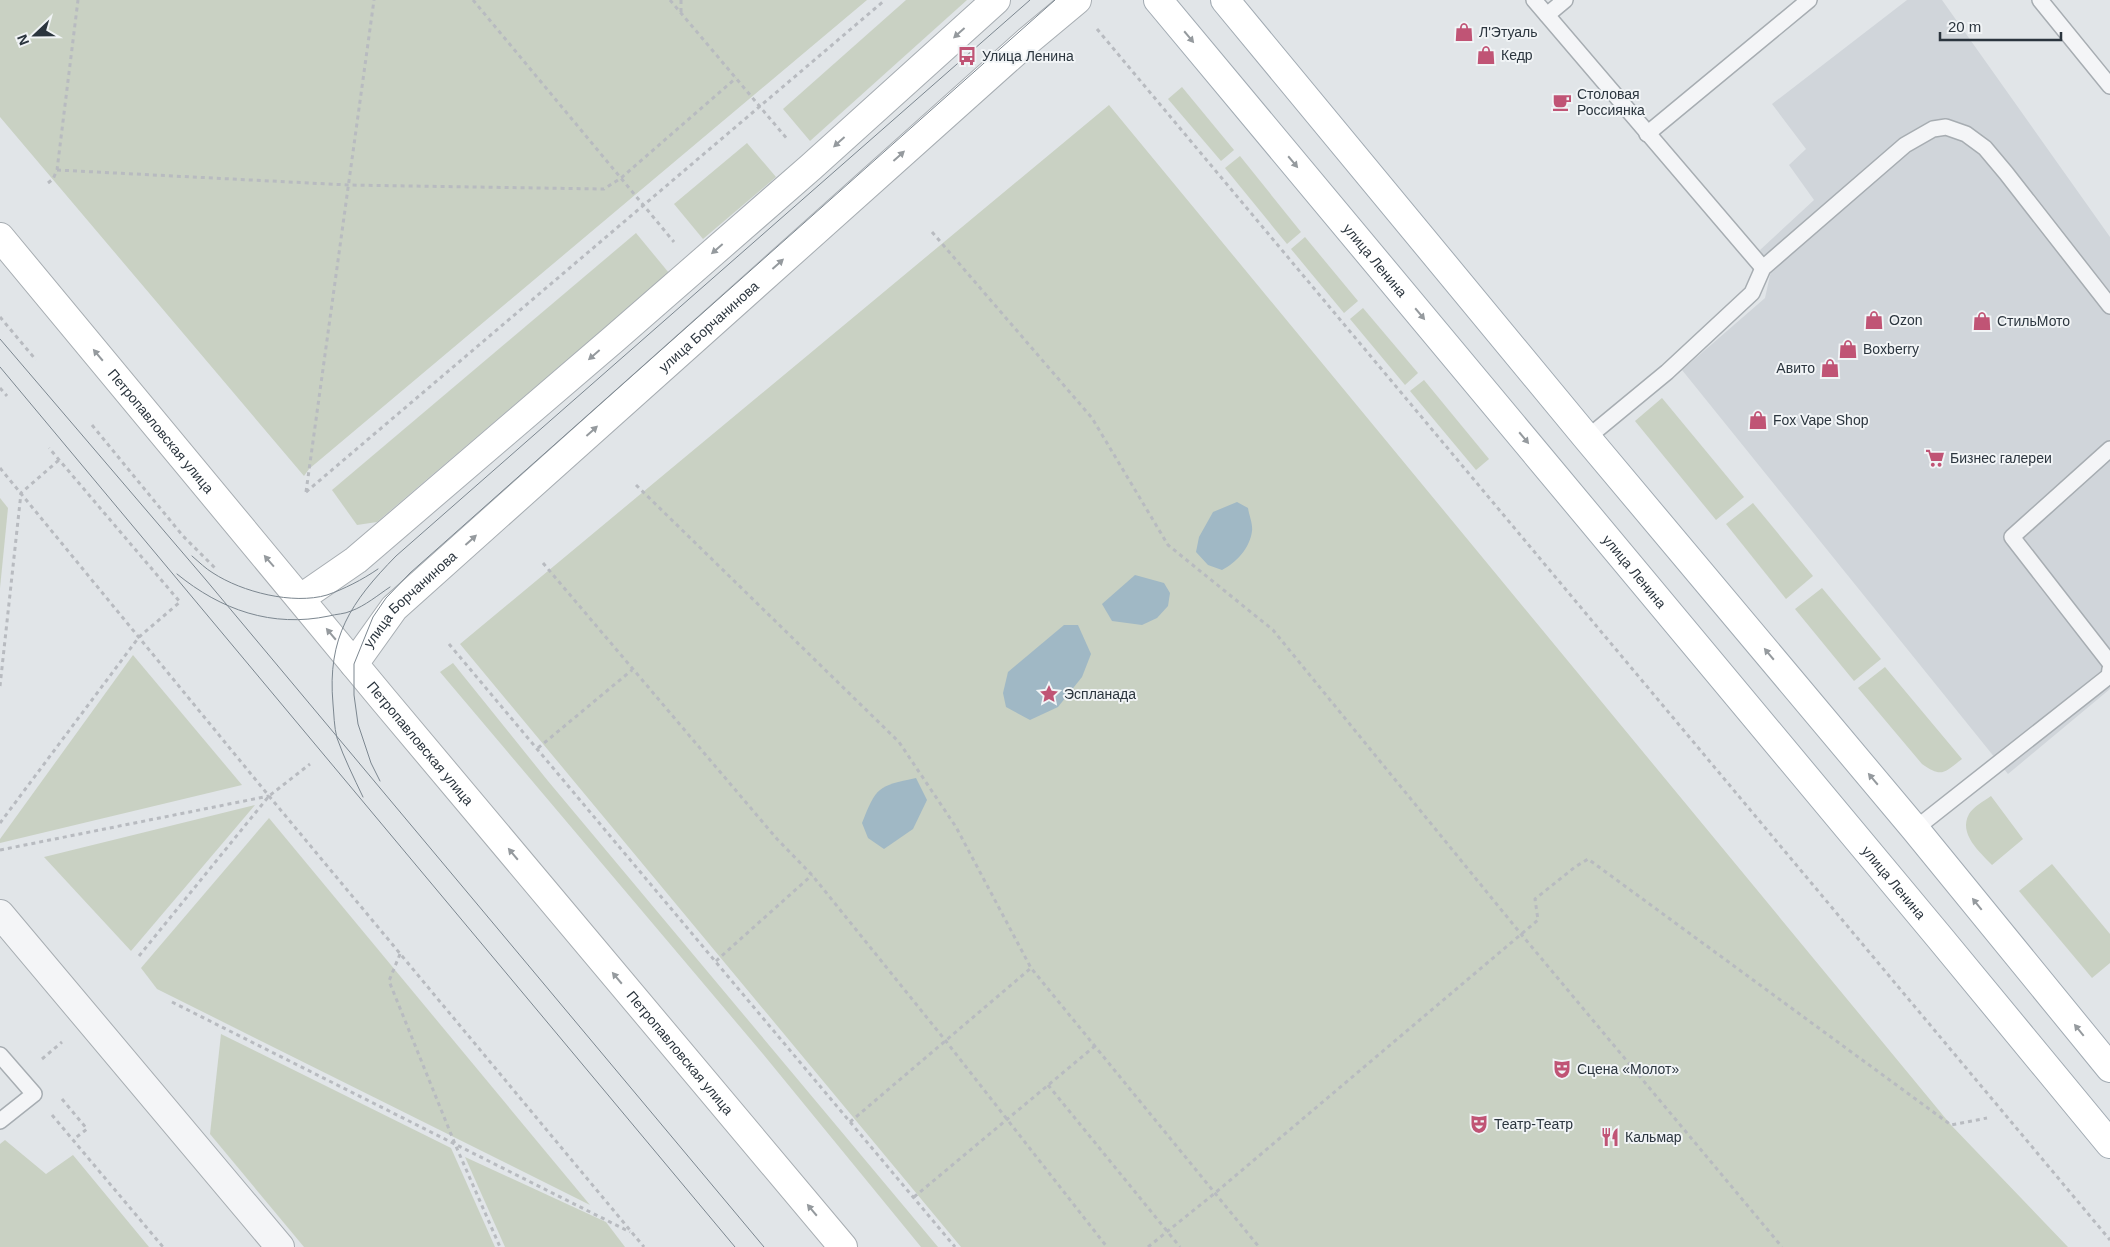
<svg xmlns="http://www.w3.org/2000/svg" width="2110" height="1247" font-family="Arial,sans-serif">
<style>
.built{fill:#d0d5da}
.green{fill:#c9d1c3}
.water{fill:#a0b8c5}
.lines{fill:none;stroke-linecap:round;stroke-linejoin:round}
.lane-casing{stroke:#a7adb2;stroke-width:18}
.street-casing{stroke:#a7adb2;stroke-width:30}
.secondary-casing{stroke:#a7adb2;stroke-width:30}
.primary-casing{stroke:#a2abb3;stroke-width:30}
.path{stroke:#b8bbc0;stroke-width:3;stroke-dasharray:4 4;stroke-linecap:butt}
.lane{stroke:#f4f5f7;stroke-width:15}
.street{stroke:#f4f5f7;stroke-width:28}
.secondary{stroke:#fff;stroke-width:28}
.primary{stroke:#fff;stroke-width:28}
.tram{stroke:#7c8790;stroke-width:1}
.oneway{fill:#959a9e}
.labels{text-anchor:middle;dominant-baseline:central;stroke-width:4;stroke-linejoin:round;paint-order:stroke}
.poi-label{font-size:14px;fill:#2b353e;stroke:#f1f4f6;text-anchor:start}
.street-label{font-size:14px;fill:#2b353e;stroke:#f1f4f6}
</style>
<rect width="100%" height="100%" fill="#e1e5e8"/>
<!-- built -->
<polygon class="built" points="1907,0 1942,0 2110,237 2110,689 2008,774 1682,370 1765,298 1771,271 1760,250 1814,200 1789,165 1806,149 1772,104"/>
<!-- green -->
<g class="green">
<polygon points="0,0 867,0 309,469 304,476 0,117"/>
<polygon points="906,0 967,0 810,141 783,109"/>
<polygon points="1182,87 1234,150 1221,161 1168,99"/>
<polygon points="1109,105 1951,1125 2068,1247 961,1247 460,644"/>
<polygon points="747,143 776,177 703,239 674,204"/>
<polygon points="1240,156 1301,232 1287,244 1225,168"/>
<polygon points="636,233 669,273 377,522 357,525 332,490"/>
<polygon points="1305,237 1358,301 1344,313 1291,249"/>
<polygon points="1363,308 1418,373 1405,385 1350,319"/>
<polygon points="1424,380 1489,459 1476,470 1410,391"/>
<polygon points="1662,398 1744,497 1716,520 1635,421"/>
<polygon points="0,498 8,508 0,588"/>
<polygon points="1753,503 1813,576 1786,599 1726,524"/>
<polygon points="1822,588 1881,659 1854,681 1795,609"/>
<polygon points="133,655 242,785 0,843 0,839"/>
<polygon points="453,663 548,781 938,1247 921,1247 763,1054 440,672"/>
<path d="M1885 667 1962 759C1944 773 1942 778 1922 764L1858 688Z"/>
<path d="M1991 796 2023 839 1992 865C1980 852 1958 834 1969 814 1973 807 1984 801 1991 796Z"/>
<polygon points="255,805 131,951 44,857"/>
<polygon points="269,818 590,1205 157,989 141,968"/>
<polygon points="2052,864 2110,934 2110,963 2092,978 2019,891"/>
<polygon points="221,1034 451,1148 495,1247 304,1247 210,1134"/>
<polygon points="5,1140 46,1174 73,1155 149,1247 0,1247 0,1144"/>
<polygon points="465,1157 606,1222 625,1247 505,1247"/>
</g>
<!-- water -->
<g class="water">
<path d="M1237 502 1248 508C1249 515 1253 524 1252 531 1250 548 1236 563 1222 570L1208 565 1196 552 1199 537 1213 512Z"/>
<polygon points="1135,575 1164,583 1170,593 1168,606 1157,618 1142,625 1112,621 1102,604"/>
<polygon points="1064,625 1078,625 1091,654 1082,677 1058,707 1030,720 1006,707 1003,693 1008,672"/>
<path d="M916 778 927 800 913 829 884 849 868 838 862 823C876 787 878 786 916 778Z"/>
</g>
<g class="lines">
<!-- lane casing -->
<g class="lane-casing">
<g id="lane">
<polyline points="1534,0 1763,268"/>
<polyline points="2040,0 2110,86"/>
<polyline points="1547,15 1565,0"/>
<polyline points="1647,134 1809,0"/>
<polyline points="1587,438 1667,372 1752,293 1763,268 1905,145 1933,129 1946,127 1966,134 1985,148 2006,173 2110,306"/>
<polyline points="2110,449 2012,537 2110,663"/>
<polyline points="1915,829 2109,676 2110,669"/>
<polyline points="0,1055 34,1094 0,1121"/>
</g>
</g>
<!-- street casing -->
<g class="street-casing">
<polyline id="street" points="0,914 280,1247"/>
</g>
<!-- secondary casing -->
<g class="secondary-casing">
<g id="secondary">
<path id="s1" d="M0 237 383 699 843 1247"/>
<polyline points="301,598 356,560 615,338 811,167 996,0"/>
<path id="s2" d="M354 664 394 608 1029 40 1077 0"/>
</g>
</g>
<!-- primary casing -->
<g class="primary-casing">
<g id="primary">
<path id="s3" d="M1158 0 1940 938 2110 1144"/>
<polyline points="1225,0 1587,438 1915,829 2110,1068"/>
</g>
</g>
<!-- path -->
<g class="path">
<polyline points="473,0 674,242"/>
<polyline points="670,0 788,140"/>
<polyline points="681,12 681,0"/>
<polyline points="1097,29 2110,1240"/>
<polyline points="57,170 348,185 604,189 621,178 736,78"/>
<polyline points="48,183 53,179 57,170 78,0"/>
<polyline points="932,232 1092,418 1168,545 1273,630 1521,934 1782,1247"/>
<polyline points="0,317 36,360"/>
<polyline points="0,388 7,396"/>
<polyline points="92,425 183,536 217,570"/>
<polyline points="0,468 269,796 644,1247"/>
<polyline points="636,485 899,742 956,827 1031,968 1259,1247"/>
<polyline points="306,492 885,0"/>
<polyline points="306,492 374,0"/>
<polyline points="543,563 777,839 812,875 945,1040 1107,1247"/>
<polyline points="449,644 955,1247"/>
<polyline points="0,686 21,493 59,460"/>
<polyline points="538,748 632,670"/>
<polyline points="0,823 139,637 180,602 49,448"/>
<polyline points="0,850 269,796"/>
<polyline points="400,954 389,981 455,1144 500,1247"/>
<polyline points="139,956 269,796 310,764"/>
<polyline points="716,961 812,875"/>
<polyline points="172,1002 630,1232"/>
<polyline points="42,1059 62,1042"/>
<polyline points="1048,1085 1180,1247"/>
<polyline points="62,1099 87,1129 74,1139"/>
<polyline points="52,1115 163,1247"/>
<polyline points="850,1122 1031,968"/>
<polyline points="914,1197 1095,1046"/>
<polyline points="1148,1247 1215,1193 1538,920 1535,899 1575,867 1588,859 1951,1125 1987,1118"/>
</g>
<!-- lane -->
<use href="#lane" class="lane"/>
<!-- street -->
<use href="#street" class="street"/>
<!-- secondary -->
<use href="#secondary" class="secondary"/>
<!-- primary -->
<use href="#primary" class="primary"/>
<!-- tram -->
<g class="tram">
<polyline points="0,339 206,580 764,1247"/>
<polyline points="0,367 735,1247"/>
<path d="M192 556C199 562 206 569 213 573 242 592 293 605 327 595 344 589 362 580 378 569"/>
<path d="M177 574C221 610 272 628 329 616 336 614 345 614 351 611 365 606 378 595 390 587"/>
<polyline points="380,781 371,763 358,724 354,695 354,664 373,617 386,598 410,573 1055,0"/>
<path d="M363 797C354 778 344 758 337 738 334 727 334 714 333 704 327 637 351 602 396 556L1030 0"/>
</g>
</g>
<!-- one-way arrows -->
<defs><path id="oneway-solid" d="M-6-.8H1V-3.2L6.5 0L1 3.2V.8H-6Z" transform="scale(1.25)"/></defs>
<g class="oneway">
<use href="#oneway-solid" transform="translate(959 33) rotate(138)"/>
<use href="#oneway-solid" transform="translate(1189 37) rotate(50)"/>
<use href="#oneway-solid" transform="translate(839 142) rotate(138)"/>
<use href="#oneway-solid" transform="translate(899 156) rotate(-42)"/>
<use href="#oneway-solid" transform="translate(1293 162) rotate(50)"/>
<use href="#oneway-solid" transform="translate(717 249) rotate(139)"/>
<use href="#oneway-solid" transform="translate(778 264) rotate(-42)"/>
<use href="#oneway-solid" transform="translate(1420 314) rotate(50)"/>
<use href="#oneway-solid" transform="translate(98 355) rotate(-130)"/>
<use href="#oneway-solid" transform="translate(594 355) rotate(139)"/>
<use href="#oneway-solid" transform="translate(592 431) rotate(-42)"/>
<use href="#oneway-solid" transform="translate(1524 438) rotate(50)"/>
<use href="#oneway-solid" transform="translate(471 540) rotate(-42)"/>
<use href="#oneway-solid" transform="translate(269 561) rotate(-131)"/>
<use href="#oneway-solid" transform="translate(331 634) rotate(-130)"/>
<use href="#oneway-solid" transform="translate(1769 654) rotate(-130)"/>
<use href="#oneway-solid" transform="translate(1873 779) rotate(-130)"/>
<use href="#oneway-solid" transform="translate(513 854) rotate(-130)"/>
<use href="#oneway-solid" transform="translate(1977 904) rotate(-129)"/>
<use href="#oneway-solid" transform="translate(617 978) rotate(-130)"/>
<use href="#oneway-solid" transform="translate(2079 1030) rotate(-129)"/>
<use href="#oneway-solid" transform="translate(812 1210) rotate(-130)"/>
</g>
<!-- icons -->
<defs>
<g id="shop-bare" transform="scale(1.5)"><path d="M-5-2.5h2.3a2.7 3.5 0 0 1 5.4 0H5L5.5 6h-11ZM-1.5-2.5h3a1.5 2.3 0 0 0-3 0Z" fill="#c05475" stroke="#f1f4f6" stroke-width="2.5" paint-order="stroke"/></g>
<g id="bus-bare" transform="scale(1.5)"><path d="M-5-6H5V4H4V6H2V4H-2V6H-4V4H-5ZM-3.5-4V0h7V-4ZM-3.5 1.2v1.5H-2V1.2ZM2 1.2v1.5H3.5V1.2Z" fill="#c05475" stroke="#f1f4f6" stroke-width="2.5" paint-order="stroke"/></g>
<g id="cafe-bare" transform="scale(1.5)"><path d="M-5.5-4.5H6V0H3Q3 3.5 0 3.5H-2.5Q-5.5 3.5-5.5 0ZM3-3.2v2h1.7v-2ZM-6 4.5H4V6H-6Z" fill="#c05475" stroke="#f1f4f6" stroke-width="2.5" paint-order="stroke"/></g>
<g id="supermarket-bare" transform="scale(1.5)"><path d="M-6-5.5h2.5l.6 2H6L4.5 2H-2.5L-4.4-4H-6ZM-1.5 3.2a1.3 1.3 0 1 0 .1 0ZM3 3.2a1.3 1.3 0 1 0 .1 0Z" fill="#c05475" stroke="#f1f4f6" stroke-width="2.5" paint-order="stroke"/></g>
<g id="sight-bare" transform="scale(1.5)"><path d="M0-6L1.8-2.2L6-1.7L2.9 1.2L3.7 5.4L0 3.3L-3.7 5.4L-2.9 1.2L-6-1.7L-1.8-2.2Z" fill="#c05475" stroke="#f1f4f6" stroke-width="2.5" paint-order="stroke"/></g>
<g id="theatre-bare" transform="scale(1.5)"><path d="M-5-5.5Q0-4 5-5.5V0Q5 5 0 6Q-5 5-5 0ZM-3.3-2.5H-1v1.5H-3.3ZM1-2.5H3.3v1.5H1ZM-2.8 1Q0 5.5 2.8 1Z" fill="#c05475" stroke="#f1f4f6" stroke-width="2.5" paint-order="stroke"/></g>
<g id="restaurant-bare" transform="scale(1.5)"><path d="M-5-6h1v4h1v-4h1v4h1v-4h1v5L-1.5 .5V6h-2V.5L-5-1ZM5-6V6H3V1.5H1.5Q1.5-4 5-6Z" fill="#c05475" stroke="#f1f4f6" stroke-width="2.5" paint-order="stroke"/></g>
</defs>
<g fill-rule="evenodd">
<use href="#shop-bare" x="1464" y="32"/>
<use href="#shop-bare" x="1486" y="55"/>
<use href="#bus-bare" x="967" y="56"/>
<use href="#cafe-bare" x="1562" y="102"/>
<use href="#shop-bare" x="1874" y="320"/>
<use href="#shop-bare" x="1982" y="321"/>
<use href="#shop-bare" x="1848" y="349"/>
<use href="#shop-bare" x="1830" y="368"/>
<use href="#shop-bare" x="1758" y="420"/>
<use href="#supermarket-bare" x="1935" y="458"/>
<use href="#sight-bare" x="1049" y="694"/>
<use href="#theatre-bare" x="1562" y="1069"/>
<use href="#theatre-bare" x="1479" y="1124"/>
<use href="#restaurant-bare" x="1610" y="1137"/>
</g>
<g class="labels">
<!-- poi labels -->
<g class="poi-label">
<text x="1479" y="32">Л'Этуаль</text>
<text x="1501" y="55">Кедр</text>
<text x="982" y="56">Улица Ленина</text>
<text x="1577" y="94">Столовая<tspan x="1577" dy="16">Россиянка</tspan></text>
<text x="1889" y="320">Ozon</text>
<text x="1997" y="321">СтильМото</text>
<text x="1863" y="349">Boxberry</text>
<text x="1815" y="368" text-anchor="end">Авито</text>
<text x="1773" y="420">Fox Vape Shop</text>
<text x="1950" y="458">Бизнес галереи</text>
<text x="1064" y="694">Эспланада</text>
<text x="1577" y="1069">Сцена «Молот»</text>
<text x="1494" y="1124">Театр-Театр</text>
<text x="1625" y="1137">Кальмар</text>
</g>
<!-- street labels -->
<g class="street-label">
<text stroke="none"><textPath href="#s3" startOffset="339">улица Ленина</textPath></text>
<text stroke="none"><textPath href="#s2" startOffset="491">улица Борчанинова</textPath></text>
<text stroke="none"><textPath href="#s1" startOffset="252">Петропавловская улица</textPath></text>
<text stroke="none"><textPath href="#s3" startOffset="744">улица Ленина</textPath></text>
<text stroke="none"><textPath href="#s2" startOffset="86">улица Борчанинова</textPath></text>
<text stroke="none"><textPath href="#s1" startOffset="658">Петропавловская улица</textPath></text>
<text stroke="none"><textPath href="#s3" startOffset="1149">улица Ленина</textPath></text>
<text stroke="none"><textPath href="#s1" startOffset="1062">Петропавловская улица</textPath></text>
</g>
</g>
<!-- north arrow -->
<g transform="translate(35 35) rotate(248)" stroke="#f1f4f6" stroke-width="4" paint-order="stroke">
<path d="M0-4L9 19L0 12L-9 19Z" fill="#2b353e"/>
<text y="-8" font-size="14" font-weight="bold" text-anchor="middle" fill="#2b353e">N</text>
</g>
<!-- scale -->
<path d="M1940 32v8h121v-8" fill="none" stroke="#2b353e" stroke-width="2.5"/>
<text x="1948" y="32" font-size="15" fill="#2b353e" stroke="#f1f4f6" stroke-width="4" paint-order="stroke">20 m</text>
</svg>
